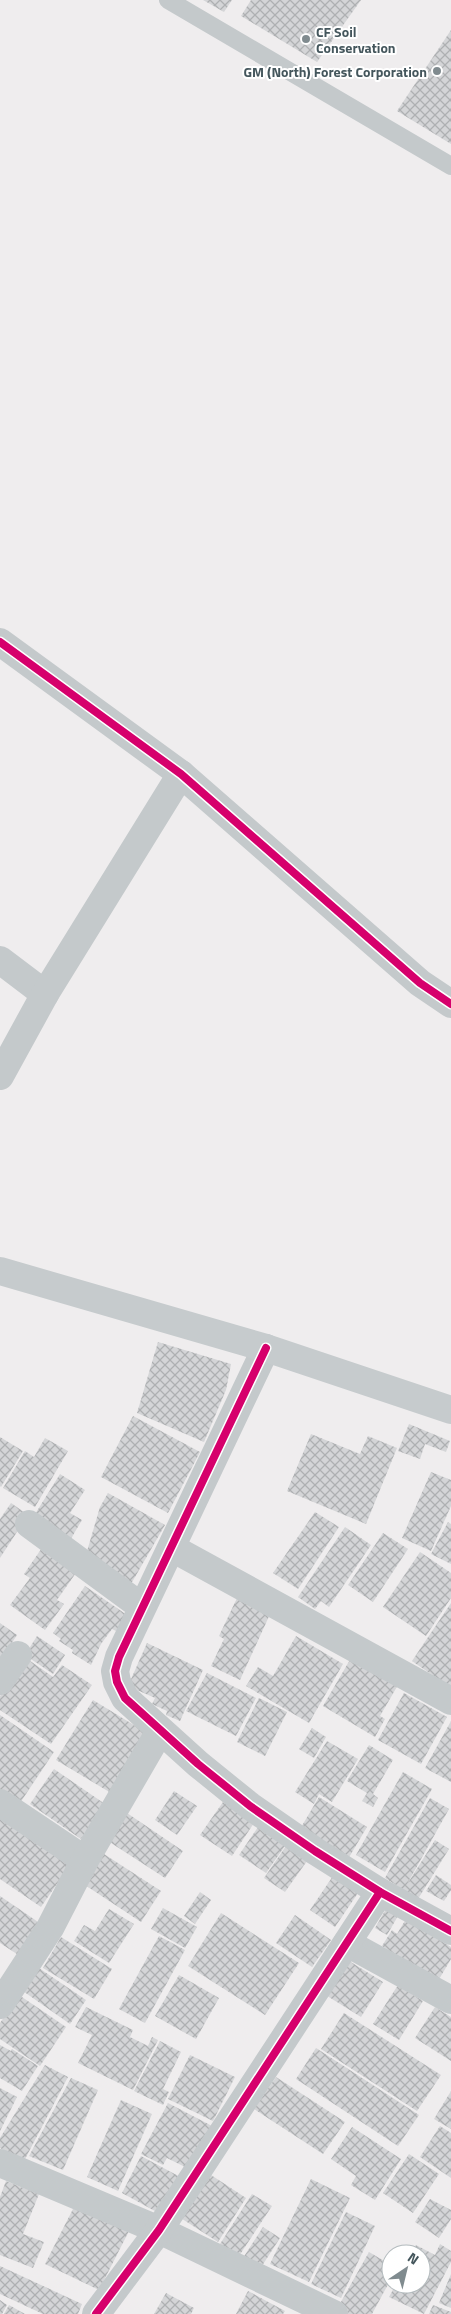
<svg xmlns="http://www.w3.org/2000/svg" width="451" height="2314" font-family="'Titillium Web',sans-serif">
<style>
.building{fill:url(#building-cross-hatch)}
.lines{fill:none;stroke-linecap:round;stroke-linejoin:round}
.lane{stroke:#c4c9cb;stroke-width:18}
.street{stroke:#c4c9cb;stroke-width:28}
.secondary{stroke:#c6cbcd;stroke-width:28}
.cycleway-casing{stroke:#fff;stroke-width:11}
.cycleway{stroke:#d6006c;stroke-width:8}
.poi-dot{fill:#808b8f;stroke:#fff;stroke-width:2}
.labels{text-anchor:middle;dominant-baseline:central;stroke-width:4;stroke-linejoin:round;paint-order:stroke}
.poi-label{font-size:14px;font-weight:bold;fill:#44565c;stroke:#fff;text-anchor:start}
</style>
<defs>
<pattern id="building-cross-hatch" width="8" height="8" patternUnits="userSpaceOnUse" patternTransform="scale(1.25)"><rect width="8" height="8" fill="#d4d5d7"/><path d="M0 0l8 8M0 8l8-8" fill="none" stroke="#aeb0b2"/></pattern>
</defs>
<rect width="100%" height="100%" fill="#efedee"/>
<!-- building -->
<g class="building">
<polygon points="203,0 232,0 224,12"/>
<polygon points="251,0 361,0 317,62 241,16"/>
<polygon points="451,30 451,144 397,111"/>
<polygon points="158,1342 231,1364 226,1390 204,1442 137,1413"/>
<polygon points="133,1416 200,1452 168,1513 101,1477"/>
<polygon points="409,1424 450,1441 446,1452 425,1444 420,1459 398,1451"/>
<polygon points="311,1434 360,1454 368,1436 397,1448 366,1524 287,1491"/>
<polygon points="0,1437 23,1451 1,1487 0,1486"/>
<polygon points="45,1438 68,1451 35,1507 3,1488 25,1451 34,1457"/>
<polygon points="431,1472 451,1480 451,1506 431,1551 402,1538"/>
<polygon points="60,1474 85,1490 70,1513 82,1520 69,1542 32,1519"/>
<polygon points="108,1493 165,1525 131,1584 85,1558 100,1507"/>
<polygon points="11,1503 28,1515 0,1558 0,1519"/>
<polygon points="315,1512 339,1527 298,1589 273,1573"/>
<polygon points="448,1522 451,1524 451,1564 431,1554"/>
<polygon points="345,1527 371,1545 329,1607 321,1601 315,1609 298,1597"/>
<polygon points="383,1533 408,1549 373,1602 348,1585"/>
<polygon points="44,1545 78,1570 57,1600 64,1604 45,1630 10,1605 30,1578 24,1574"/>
<polygon points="420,1552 451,1573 451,1598 426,1636 383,1607"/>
<polygon points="85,1586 127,1615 116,1631 112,1629 101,1644 91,1665 72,1653 73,1650 59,1641 61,1639 53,1633"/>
<polygon points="238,1596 271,1612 240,1680 211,1666 224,1639 219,1636"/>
<polygon points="451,1603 451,1688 412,1661"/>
<polygon points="0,1623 17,1635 0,1661"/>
<polygon points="37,1636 65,1655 53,1674 25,1655"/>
<polygon points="296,1636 343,1664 309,1723 246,1686 258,1667 273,1676"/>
<polygon points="147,1643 203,1670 180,1721 166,1715 167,1711 152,1704 155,1698 128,1686"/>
<polygon points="26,1658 53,1677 62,1665 92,1685 51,1744 0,1710 0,1696"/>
<polygon points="351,1658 398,1685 380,1716 385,1719 375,1737 323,1706"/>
<polygon points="207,1673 256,1698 236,1736 186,1711"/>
<polygon points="404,1693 447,1717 421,1764 378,1740"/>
<polygon points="259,1698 287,1712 265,1756 237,1742"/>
<polygon points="93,1700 147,1733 111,1793 56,1760"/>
<polygon points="0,1715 54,1752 20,1803 0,1790"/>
<polygon points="451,1721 451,1782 425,1768"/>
<polygon points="312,1728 326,1737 314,1758 299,1749"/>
<polygon points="327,1741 358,1759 332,1802 319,1794 314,1804 295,1792"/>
<polygon points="369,1745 393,1760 373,1794 378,1798 373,1807 362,1801 367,1793 347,1781"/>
<polygon points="54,1769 105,1804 81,1839 30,1804"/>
<polygon points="403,1772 432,1789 385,1872 356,1855"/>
<polygon points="174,1791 197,1806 177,1835 155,1820"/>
<polygon points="319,1797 367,1827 348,1859 300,1829"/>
<polygon points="430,1798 449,1809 406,1886 435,1840 449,1849 418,1899 385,1878"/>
<polygon points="223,1802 254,1823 232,1856 200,1835"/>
<polygon points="127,1813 183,1851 165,1878 108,1841"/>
<polygon points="0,1817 70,1865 41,1907 0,1879"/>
<polygon points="258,1827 285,1846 266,1873 239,1855"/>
<polygon points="286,1846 307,1861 285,1892 264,1878"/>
<polygon points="104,1854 161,1891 141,1922 85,1885"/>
<polygon points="436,1875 451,1885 451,1890 444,1901 426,1891"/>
<polygon points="333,1876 358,1893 335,1927 310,1910"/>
<polygon points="200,1892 211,1900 195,1924 184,1916"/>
<polygon points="0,1896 44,1926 23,1958 0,1943"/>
<polygon points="163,1908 197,1927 185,1948 151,1929"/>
<polygon points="109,1909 134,1924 109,1963 74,1941 84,1925 95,1931"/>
<polygon points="386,1909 398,1916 387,1935 375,1928"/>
<polygon points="221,1913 299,1963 265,2015 188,1966"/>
<polygon points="295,1915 331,1940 312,1967 276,1943"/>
<polygon points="406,1919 451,1947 451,1959 438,1981 382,1946 392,1930 397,1934"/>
<polygon points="159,1936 185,1950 145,2023 119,2009"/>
<polygon points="61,1937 112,1969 94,1999 43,1968"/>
<polygon points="346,1959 383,1982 361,2017 324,1994"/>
<polygon points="36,1966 86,2000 70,2024 20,1989"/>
<polygon points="179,1975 219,1998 196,2039 155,2016"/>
<polygon points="398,1985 423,2001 399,2040 373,2024"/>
<polygon points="19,1995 66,2027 40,2066 0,2039 0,2023"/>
<polygon points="86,2007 133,2030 130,2037 148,2046 152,2037 158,2040 133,2090 78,2063 92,2035 75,2027"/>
<polygon points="435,2007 451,2017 451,2061 415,2038"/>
<polygon points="344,2013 441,2075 417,2111 321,2049"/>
<polygon points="160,2041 181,2052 163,2089 169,2092 163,2105 134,2091"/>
<polygon points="0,2045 11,2051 12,2049 38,2066 22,2091 0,2078"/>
<polygon points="316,2048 419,2115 398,2146 296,2079"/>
<polygon points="190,2055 235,2077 213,2121 168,2099"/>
<polygon points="45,2065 68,2077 24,2161 0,2148 0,2138"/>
<polygon points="276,2077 345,2122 323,2154 254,2109"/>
<polygon points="71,2078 98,2090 63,2170 29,2156"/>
<polygon points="0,2088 17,2097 0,2131"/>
<polygon points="451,2091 451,2129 434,2119"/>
<polygon points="121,2100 152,2114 118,2191 87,2177"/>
<polygon points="168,2103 212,2126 189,2169 167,2158 163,2165 141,2154"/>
<polygon points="440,2126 451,2133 451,2178 420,2157"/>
<polygon points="352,2127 401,2159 375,2200 351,2185 356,2176 331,2159"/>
<polygon points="409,2154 439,2174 413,2213 383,2193"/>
<polygon points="141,2156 184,2179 164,2216 122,2193"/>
<polygon points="205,2171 246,2198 218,2242 176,2215"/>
<polygon points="311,2179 350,2198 309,2282 270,2264"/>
<polygon points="6,2181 39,2194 23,2234 44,2242 33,2268 0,2255 0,2197"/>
<polygon points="252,2194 272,2206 239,2256 220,2244"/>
<polygon points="430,2199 451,2210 451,2219 439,2238 415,2222"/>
<polygon points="75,2205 129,2231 99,2290 45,2264"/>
<polygon points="346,2212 375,2226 341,2298 311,2284"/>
<polygon points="263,2227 280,2238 260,2269 243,2258"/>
<polygon points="440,2244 451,2251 451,2262 424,2314 389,2297 396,2284 421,2284 421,2254 412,2254 416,2245 435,2255"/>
<polygon points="369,2252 391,2265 391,2279 372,2314 346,2314 337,2309"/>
<polygon points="0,2266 82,2304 78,2314 43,2314 0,2294"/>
<polygon points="451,2274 451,2308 439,2303"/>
<polygon points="248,2291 285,2311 283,2314 236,2314"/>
<polygon points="166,2293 194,2308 191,2314 154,2314"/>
<polygon points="0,2300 7,2305 2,2314 0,2314"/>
<polygon points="9,2305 25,2314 4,2314"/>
<polygon points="433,2305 451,2312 451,2314 429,2314"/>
</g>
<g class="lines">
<!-- lane -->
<polyline class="lane" points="168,0 451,166"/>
<!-- street -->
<g class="street">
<polyline points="0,642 181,774 420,983 451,1004"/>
<polyline points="0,960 45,994"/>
<polyline points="0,1076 45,994 181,774"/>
<polyline points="266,1348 119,1657 115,1671 117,1682 125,1698 198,1764 250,1806 315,1851 380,1892 451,1931"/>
<polyline points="29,1524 142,1607"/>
<polyline points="172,1548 451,1701"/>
<polyline points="0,1681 18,1655"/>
<polyline points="0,1803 85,1860"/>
<polyline points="347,1943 451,2000"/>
<polyline points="0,2005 50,1928 85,1860 160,1731"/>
<polyline points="0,2163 159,2230 334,2314"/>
<polyline points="96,2314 159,2230 380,1892"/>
</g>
<!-- secondary -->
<polyline class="secondary" points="0,1271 266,1348 451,1410"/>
<!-- cycleway casing -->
<g class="cycleway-casing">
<g id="cycleway">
<polyline points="0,642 181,774 420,983 451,1004"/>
<polyline points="266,1348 119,1657 115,1671 117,1682 125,1698 198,1764 250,1806 315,1851 380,1892 451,1931"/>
<polyline points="96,2314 159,2230 380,1892"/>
</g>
</g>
<!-- cycleway -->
<use href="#cycleway" class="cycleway"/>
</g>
<!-- markers -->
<g class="poi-dot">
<circle cx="306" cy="39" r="5"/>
<circle cx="437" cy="71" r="5"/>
</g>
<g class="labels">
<!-- poi labels -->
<g class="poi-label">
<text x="316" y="31">CF Soil<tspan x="316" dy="16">Conservation</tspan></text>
<text x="427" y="71" text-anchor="end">GM (North) Forest Corporation</text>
</g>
</g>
<!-- north arrow -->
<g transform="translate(406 2269) rotate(35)"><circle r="24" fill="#ffffff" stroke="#b4bbbe"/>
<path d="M0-4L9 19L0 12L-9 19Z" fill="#808b8f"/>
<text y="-8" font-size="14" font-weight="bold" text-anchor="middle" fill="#44565c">N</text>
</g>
</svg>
